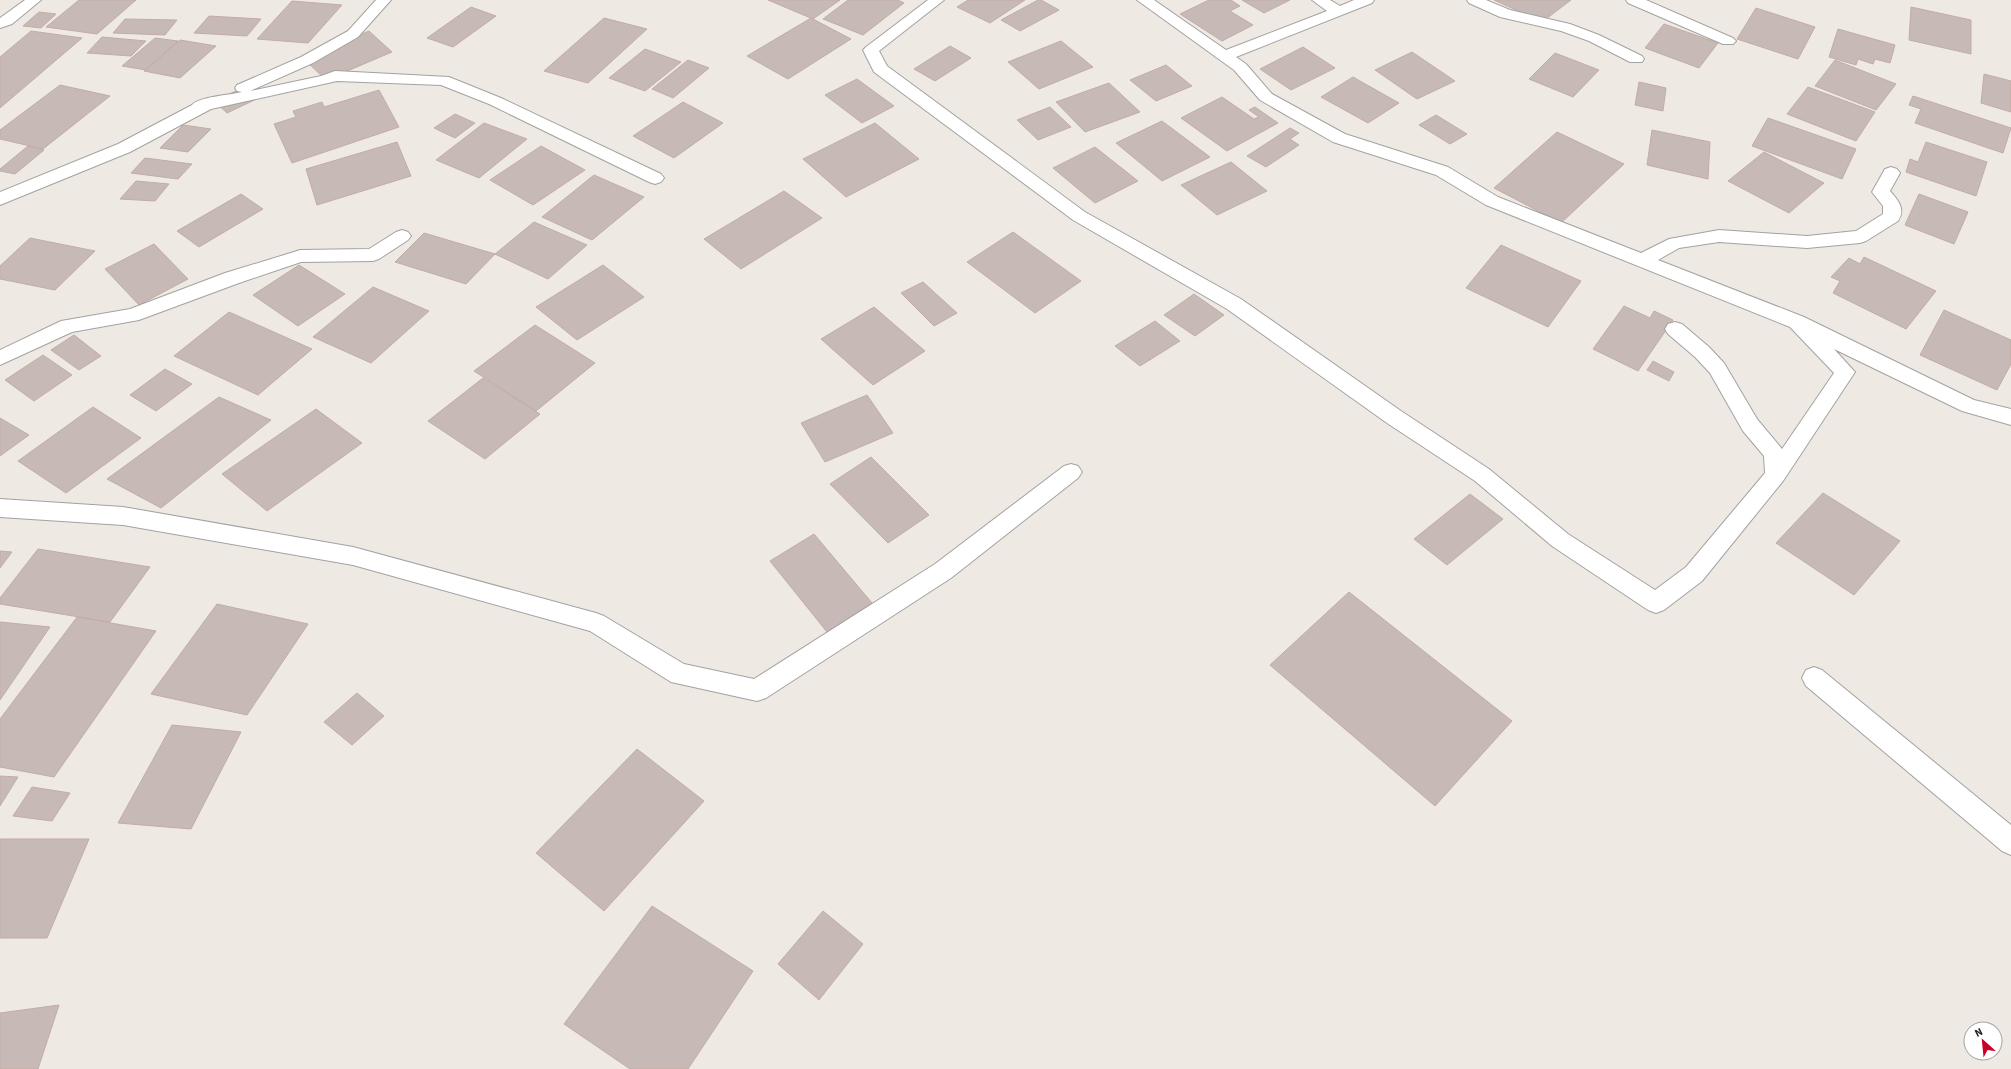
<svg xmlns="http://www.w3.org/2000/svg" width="2011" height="1069" font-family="'Source Sans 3',sans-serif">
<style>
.building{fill:#c7bab6;stroke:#c2aca5}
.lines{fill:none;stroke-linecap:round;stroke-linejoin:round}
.minor-casing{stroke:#a2a2a2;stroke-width:2}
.minor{fill:#fff;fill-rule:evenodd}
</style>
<rect width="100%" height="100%" fill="#efe9e3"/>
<!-- building -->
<g class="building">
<polygon points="79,0 136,0 97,34 46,27"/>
<polygon points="768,0 840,0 813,19"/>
<polygon points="848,0 898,0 904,3 863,35 823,19"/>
<polygon points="968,0 1025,0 990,23 957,7"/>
<polygon points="1038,0 1041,0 1059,10 1020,31 1001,20"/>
<polygon points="1209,0 1231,0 1240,6 1230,11 1253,25 1222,41 1180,14"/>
<polygon points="1242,0 1290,0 1264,13"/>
<polygon points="1494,0 1571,0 1542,22"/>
<polygon points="292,1 342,5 308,43 257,39"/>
<polygon points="471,7 496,16 453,47 427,38"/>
<polygon points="1911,7 1971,20 1971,54 1909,40"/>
<polygon points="1756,8 1815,27 1798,59 1737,39"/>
<polygon points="39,12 56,14 41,28 23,26"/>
<polygon points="209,16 261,19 247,36 194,33"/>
<polygon points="604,18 647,29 588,83 544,71"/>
<polygon points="811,18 851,39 788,79 747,56"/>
<polygon points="125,19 177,20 165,35 113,33"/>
<polygon points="1664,24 1718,43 1699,68 1645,48"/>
<polygon points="1838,29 1895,45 1890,63 1875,59 1873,64 1858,59 1856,65 1829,57"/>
<polygon points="31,31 82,38 0,108 0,57"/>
<polygon points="369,31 392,52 326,80 304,59"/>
<polygon points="102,37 146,41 131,56 87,53"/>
<polygon points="155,38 178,41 146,70 122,66"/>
<polygon points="180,40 216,46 180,78 144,71"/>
<polygon points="1061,41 1093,67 1039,89 1008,62"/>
<polygon points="950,46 971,58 935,81 914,69"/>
<polygon points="1303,47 1335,68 1291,90 1260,69"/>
<polygon points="645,49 681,62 645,91 609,78"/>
<polygon points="1412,52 1455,81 1417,99 1375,70"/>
<polygon points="1555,53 1599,70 1573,97 1529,79"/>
<polygon points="688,60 709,68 673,98 652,89"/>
<polygon points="1835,60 1896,84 1876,110 1815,86"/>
<polygon points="1166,65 1192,86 1156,101 1130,80"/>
<polygon points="1984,74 2011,81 2011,112 1981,103"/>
<polygon points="1353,77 1399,103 1368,123 1321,97"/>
<polygon points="857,79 894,106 862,123 825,95"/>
<polygon points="1639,82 1666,88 1663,111 1635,105"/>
<polygon points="1109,83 1140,112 1085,132 1056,102"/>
<polygon points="60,85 110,96 43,149 0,139 0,130"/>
<polygon points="249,85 263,96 227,113 214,101"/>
<polygon points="1808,87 1875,112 1856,141 1787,114"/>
<polygon points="379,90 399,127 292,163 274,124 296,117 293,111 322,102 324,107"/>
<polygon points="1913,96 2011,128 2003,153 1915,123 1921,109 1909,105"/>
<polygon points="1222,97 1254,119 1259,117 1249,110 1255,107 1278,123 1227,151 1181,118"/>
<polygon points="683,102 723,123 674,158 633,136"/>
<polygon points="1050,107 1071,127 1038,140 1017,120"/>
<polygon points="455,114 475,123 455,138 434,128"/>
<polygon points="1436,115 1467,134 1450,144 1419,125"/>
<polygon points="1768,118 1856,149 1842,179 1752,146"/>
<polygon points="1162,121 1210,157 1162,181 1116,143"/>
<polygon points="484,123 527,139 479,178 436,160"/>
<polygon points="875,123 919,159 846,197 803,159"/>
<polygon points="183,125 211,129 188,152 160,148"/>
<polygon points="1290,128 1299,133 1290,139 1299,145 1266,167 1247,156"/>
<polygon points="1652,130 1710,142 1708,179 1647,165"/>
<polygon points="1557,132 1624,164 1561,223 1494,188"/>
<polygon points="397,142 411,176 317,205 306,169"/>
<polygon points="1926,142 1987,162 1976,196 1906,172 1910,159 1918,162"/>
<polygon points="28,146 44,150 15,174 0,171 0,169"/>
<polygon points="541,146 585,170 533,205 490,180"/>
<polygon points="1095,147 1138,181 1095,203 1053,168"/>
<polygon points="1764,152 1824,183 1789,213 1728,181"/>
<polygon points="145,158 192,164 178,179 131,173"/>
<polygon points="1231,162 1267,191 1217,215 1181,185"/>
<polygon points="594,175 644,197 592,240 542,217"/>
<polygon points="136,181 169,184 155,201 120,199"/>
<polygon points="784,191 822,218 741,269 704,239"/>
<polygon points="241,194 263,209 199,247 177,231"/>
<polygon points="1919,194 1968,212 1954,244 1905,225"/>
<polygon points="534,222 587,245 548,279 495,254"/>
<polygon points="1013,232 1081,281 1035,313 967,262"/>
<polygon points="424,233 495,254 466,284 395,262"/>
<polygon points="30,238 95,251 55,290 0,279 0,266"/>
<polygon points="154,244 188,279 139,305 105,269"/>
<polygon points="1501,245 1581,281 1548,327 1466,288"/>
<polygon points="1864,257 1936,291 1906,329 1833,293 1840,281 1831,277 1849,258 1860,264"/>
<polygon points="299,265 345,294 298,326 253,295"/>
<polygon points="603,265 644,297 577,340 536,307"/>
<polygon points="923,282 957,313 934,326 901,293"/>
<polygon points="373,287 429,311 371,363 313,337"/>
<polygon points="1194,294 1224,315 1195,336 1164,315"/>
<polygon points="1624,306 1650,318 1654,311 1673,320 1638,371 1593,349"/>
<polygon points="874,307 925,351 873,385 821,339"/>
<polygon points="1944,310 2011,340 2011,364 1997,390 1920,355"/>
<polygon points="229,312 312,349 258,395 174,356"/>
<polygon points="1155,321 1180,341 1140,366 1115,346"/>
<polygon points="535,325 595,363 536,411 474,371"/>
<polygon points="74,335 101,356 79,370 51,350"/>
<polygon points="43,355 72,375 34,401 5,380"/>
<polygon points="1653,361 1674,372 1669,381 1647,370"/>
<polygon points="165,369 192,384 156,411 130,395"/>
<polygon points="483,378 540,414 485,459 428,421"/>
<polygon points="867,395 893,433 825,462 801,423"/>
<polygon points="219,397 271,420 161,508 107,479"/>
<polygon points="93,407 141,438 66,493 18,461"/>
<polygon points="316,409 362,443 267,511 222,474"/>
<polygon points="0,418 29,435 0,456"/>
<polygon points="871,457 929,515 888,543 830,484"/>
<polygon points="1823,493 1900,541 1854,595 1776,543"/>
<polygon points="1470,494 1503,519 1447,565 1414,539"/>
<polygon points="814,534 872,603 827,632 770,561"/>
<polygon points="38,549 150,567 110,622 0,604 0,598"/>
<polygon points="0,551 12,552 0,568"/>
<polygon points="1349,592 1512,721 1435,806 1270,665"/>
<polygon points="217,604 308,624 247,715 151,694"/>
<polygon points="77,617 156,631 54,777 0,767 0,719"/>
<polygon points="0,622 50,627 0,700"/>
<polygon points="357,693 384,716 352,745 324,722"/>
<polygon points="172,725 241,732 191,829 118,823"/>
<polygon points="637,749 704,801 604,911 536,853"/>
<polygon points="0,776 18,777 0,806"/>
<polygon points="32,787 70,793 52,821 13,816"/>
<polygon points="0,839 89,839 47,938 0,938"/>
<polygon points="652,906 753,971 688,1069 630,1069 564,1024"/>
<polygon points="823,911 863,944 819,1000 778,964"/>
<polygon points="59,1005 38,1069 0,1069 0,1013"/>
</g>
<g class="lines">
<!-- minor casing -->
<g class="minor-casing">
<g id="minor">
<polygon points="25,0 41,0 12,24 0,28 0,18"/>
<path d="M376 0H391L358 37 313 63 250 91 321 76 335 71 449 77 501 98 661 174 664 178 661 182 655 184 649 182 489 104 441 85 337 81 211 109 130 152 0 205V192L118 144 192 105C198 97 230 95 242 92L237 91 235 88 237 85 301 57 348 31Z"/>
<path d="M928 0H944L879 51 887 66 1085 212 1241 299 1401 411 1489 469 1568 534 1655 590 1686 567 1765 473 1764 456 1743 431 1710 373 1695 357 1668 334 1665 329 1668 324 1675 322 1682 324 1709 347 1724 363 1757 419 1782 449 1834 373 1790 327 1486 205 1436 175 1333 142 1260 100 1234 70 1137 0H1154L1226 50 1327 11 1312 0H1330L1340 6 1354 0H1374L1372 3 1236 57 1246 64 1272 94 1345 134 1448 167 1498 197 1641 253 1669 239 1719 230 1807 236 1856 231 1883 214V206L1872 192 1885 169 1891 167 1897 169 1900 173 1890 191C1898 200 1906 209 1898 221L1866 241 1860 243 1807 248 1719 242 1679 248 1658 260 1804 317 1974 400 2011 409V425L1962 411 1834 349 1855 372 1783 481 1702 581 1664 610 1656 613 1648 610 1552 546 1475 481 1387 423 1227 309 1073 220 874 72 863 50 866 47Z"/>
<polygon points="1467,0 1486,0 1510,10 1570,24 1599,35 1642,56 1644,59 1642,62 1630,62 1589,41 1561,31 1500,17 1469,3"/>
<polygon points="1626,0 1646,0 1733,38 1736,41 1733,44 1723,44 1628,3"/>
<polygon points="402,230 408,232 411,236 408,240 379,259 373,261 301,262 239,283 139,320 72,332 0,365 0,350 61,321 130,309 225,273 294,252 300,250 369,249 396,232"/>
<polygon points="1071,464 1078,466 1082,472 1078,478 951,578 766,698 757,701 671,682 590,631 353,565 123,525 0,517 0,499 123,507 353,547 596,613 604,616 684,664 754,679 935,564 1064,466"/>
<polygon points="1814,667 1822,670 2011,825 2011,855 2002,851 1806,686 1802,678 1806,670"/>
</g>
</g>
<!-- minor -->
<use href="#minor" class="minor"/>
</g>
<!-- north arrow -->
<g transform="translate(1983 1041) rotate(333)"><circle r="19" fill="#ffffff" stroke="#a5a5a5"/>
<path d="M0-3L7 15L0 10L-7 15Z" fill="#cb0029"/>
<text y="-6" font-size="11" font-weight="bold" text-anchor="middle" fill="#1e1e1e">N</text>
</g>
</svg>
